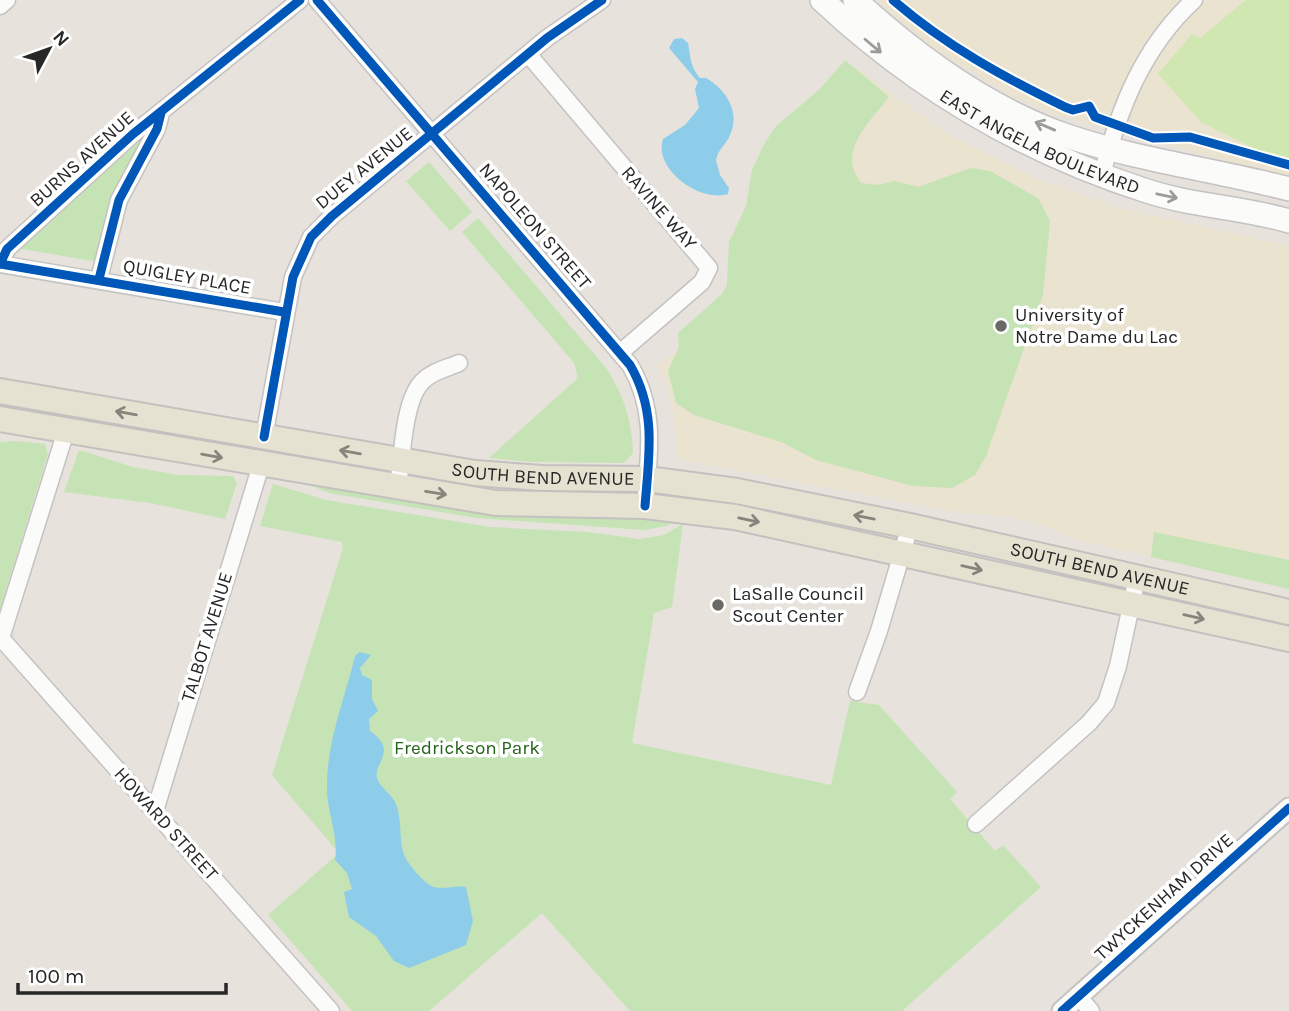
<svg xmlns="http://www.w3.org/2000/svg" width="1289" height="1011" font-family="Karla,sans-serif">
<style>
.education{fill:#eae3d0}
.green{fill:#c5e3b4}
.pitch{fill:#d0e7b2}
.water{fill:#8ecde9}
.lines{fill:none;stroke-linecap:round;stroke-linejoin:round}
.minor-casing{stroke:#c4c2c2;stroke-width:19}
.tertiary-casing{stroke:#c4c2c2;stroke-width:23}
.secondary-casing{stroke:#c4c2c2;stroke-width:26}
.primary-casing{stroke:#c3c1bf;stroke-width:28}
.minor{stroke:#fbfbfa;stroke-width:16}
.tertiary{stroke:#fbfbfa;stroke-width:19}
.secondary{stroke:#fbfbfa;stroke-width:23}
.primary{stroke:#e6e2d1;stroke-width:24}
.cycleway-casing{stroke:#fff;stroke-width:13}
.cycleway{stroke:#0057b8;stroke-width:9}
.oneway{stroke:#9c9c9b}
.oneway2{stroke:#86847c}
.poi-dot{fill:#6a6966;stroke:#fff;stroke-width:2.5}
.labels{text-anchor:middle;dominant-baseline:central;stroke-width:7;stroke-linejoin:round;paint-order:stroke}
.street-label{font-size:19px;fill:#272727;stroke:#fff}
.poi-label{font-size:19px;fill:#272727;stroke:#fff;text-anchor:start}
.park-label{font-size:19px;fill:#236418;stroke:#fff}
</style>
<rect width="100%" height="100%" fill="#e7e3dc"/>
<!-- education -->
<g class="education">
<polygon points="876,0 1289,0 1289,179 1051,113 1011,96 931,47"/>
<polygon points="860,71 949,135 1044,182 1119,208 1289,246 1289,589 1079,540 1051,528 1008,516 962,513 677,459 677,436 668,388 657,365 727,316 825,99"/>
</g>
<!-- green -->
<g class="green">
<path d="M845 60 889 97C870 122 836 151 861 183L878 185 894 181 918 187 971 168 990 171 1038 198 1050 221 1043 295 986 456 975 475 952 488 913 486 816 460 781 442 694 415 676 403 668 371 679 347 678 333 722 294 727 285 729 242 746 206 752 170 763 146 776 126 820 89Z"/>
<polygon points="137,140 142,142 98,262 16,248"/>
<polygon points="429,162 472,212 450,231 406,181"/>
<path d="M478 218 607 369C624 396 632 421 633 453L624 463 532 462 489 458 578 378 574 363 462 232Z"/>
<polygon points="15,441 45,444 48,454 0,609 0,442"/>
<polygon points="79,450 133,467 179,475 233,476 237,483 225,519 150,503 64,492"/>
<polygon points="302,482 640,515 677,520 666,526 645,530 476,518 329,493"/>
<polygon points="273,484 326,500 490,527 587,532 640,539 664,535 683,524 672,607 654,613 632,743 831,785 850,701 879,705 957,792 950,799 995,851 1003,845 1041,887 902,1011 630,1011 542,913 429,1011 352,1011 268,915 339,853 272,775 343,548 342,542 260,526"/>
<polygon points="1154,532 1289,560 1289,589 1151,557"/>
</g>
<!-- pitch -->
<polygon class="pitch" points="1246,0 1289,0 1289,159 1257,150 1201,122 1158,74 1192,34 1200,38"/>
<!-- water -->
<g class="water">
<path d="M682 38 688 43C691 59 690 66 700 78H706C726 89 741 113 730 135 726 145 718 149 716 160L720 175 729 188 728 194C699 203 653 168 663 139L685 125 699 108 695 89 698 82 669 48 674 39Z"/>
<path d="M360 652 371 655 360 668 362 675 372 680V699L378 711 369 719 370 731C399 752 373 762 377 778 380 788 393 795 396 804 402 819 399 837 403 852 405 861 425 885 434 887 444 890 455 885 466 887L473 921 466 945 409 968 394 961 376 936 349 917 344 892 352 889 347 873 335 860C339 834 326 811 327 785 327 741 345 698 355 656Z"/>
</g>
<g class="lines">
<!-- minor casing -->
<g class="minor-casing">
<g id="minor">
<path d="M317 0 630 365C657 411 649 455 645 506"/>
<polyline points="0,6 7,0"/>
<polyline points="528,54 709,268 702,282 621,352"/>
<path d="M1102 175C1119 108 1143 47 1194 0"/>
<polyline points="0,264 7,249 133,134 300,0"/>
<polyline points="0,264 284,312"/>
<polyline points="99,279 119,200 157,129 161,113"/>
<polyline points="264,437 293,277 311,237 332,216 547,38 602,0"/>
<path d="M398 487C402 461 403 397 424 380 433 371 448 368 459 363"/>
<polyline points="0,637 331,1011"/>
<polyline points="1,638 66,431"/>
<polyline points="857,692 879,631 910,526"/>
<polyline points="155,811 261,465"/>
<polyline points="976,824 1089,723 1106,703 1118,666 1137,578"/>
<polyline points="1078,996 1091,1011"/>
</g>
</g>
<!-- tertiary casing -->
<g class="tertiary-casing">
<polyline id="tertiary" points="1062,1011 1289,808"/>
</g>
<!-- secondary casing -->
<g class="secondary-casing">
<g id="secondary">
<path id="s1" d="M822 0C915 87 1023 151 1144 190 1191 206 1242 207 1289 221"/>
<path d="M855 0C917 57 990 110 1070 137 1142 161 1217 170 1289 189"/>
</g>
</g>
<!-- primary casing -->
<g class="primary-casing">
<g id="primary">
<path id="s2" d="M0 391 475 473 542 478 647 479 737 491 910 526 1289 612"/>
<polyline points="0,419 496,503 645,506 735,517 1289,639"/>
</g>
</g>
<!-- minor -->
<use href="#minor" class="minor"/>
<!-- tertiary -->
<use href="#tertiary" class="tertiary"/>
<!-- secondary -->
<use href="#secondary" class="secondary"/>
<!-- primary -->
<use href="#primary" class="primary"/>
<!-- cycleway casing -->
<g class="cycleway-casing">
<g id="cycleway">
<path d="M317 0 630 365C657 411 649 455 645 506"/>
<path d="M893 0C945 45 1003 77 1065 107L1073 110 1089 106 1095 117 1153 138 1190 137 1289 165"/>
<polyline points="0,264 7,249 133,134 300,0"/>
<polyline points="0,264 284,312"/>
<polyline points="99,279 119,200 157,129 161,113"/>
<polyline points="264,437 293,277 311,237 332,216 547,38 602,0"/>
<polyline points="1062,1011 1289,808"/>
</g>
</g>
<!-- cycleway -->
<use href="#cycleway" class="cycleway"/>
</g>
<!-- one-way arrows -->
<defs><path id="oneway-shaft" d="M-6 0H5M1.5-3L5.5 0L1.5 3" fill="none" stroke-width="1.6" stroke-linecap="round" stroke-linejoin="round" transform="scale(1.75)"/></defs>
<g class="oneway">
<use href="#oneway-shaft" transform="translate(873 46) rotate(40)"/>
<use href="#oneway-shaft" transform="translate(1045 126) rotate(-157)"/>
<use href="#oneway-shaft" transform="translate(1167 196) rotate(12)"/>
</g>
<g class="oneway2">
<use href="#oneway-shaft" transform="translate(126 413) rotate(-170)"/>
<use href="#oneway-shaft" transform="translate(350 452) rotate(-170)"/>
<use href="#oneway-shaft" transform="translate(212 456) rotate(10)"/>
<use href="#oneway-shaft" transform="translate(436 493) rotate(9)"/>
<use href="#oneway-shaft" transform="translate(864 517) rotate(-169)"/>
<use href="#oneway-shaft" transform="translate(749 520) rotate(12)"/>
<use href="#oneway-shaft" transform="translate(972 568) rotate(13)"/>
<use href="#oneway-shaft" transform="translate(1194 617) rotate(13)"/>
</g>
<!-- markers -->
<g class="poi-dot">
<circle cx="1001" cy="326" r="7"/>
<circle cx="718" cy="605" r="7"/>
</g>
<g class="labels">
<!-- street labels -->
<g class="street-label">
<text stroke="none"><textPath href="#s1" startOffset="262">EAST ANGELA BOULEVARD</textPath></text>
<text transform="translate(82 159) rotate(-42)">BURNS AVENUE</text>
<text transform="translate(364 168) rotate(-39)">DUEY AVENUE</text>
<text transform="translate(659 208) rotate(49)">RAVINE WAY</text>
<text transform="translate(535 226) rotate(49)">NAPOLEON STREET</text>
<text transform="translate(187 277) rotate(10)">QUIGLEY PLACE</text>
<text stroke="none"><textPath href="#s2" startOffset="550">SOUTH BEND AVENUE</textPath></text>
<text stroke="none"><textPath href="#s2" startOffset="1116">SOUTH BEND AVENUE</textPath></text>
<text transform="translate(207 637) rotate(-73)">TALBOT AVENUE</text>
<text transform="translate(166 824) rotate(48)">HOWARD STREET</text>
<text transform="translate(1164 897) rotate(-42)">TWYCKENHAM DRIVE</text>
</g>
<!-- poi labels -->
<g class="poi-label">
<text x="1015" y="315">University of<tspan x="1015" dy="22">Notre Dame du Lac</tspan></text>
<text x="732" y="594">LaSalle Council<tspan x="732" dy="22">Scout Center</tspan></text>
</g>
<!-- park labels -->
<g class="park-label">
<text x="467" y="748">Fredrickson Park</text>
</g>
</g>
<!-- north arrow -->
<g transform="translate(49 49) rotate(49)" stroke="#ffffff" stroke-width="5" paint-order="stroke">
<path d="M0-5L12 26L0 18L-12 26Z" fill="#272727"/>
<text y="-10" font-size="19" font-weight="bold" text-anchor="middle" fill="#272727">N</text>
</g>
<!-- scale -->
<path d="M18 983v10h208v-10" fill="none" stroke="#272727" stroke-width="3.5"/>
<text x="28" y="983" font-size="21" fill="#272727" stroke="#ffffff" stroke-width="5" paint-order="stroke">100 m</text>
</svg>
